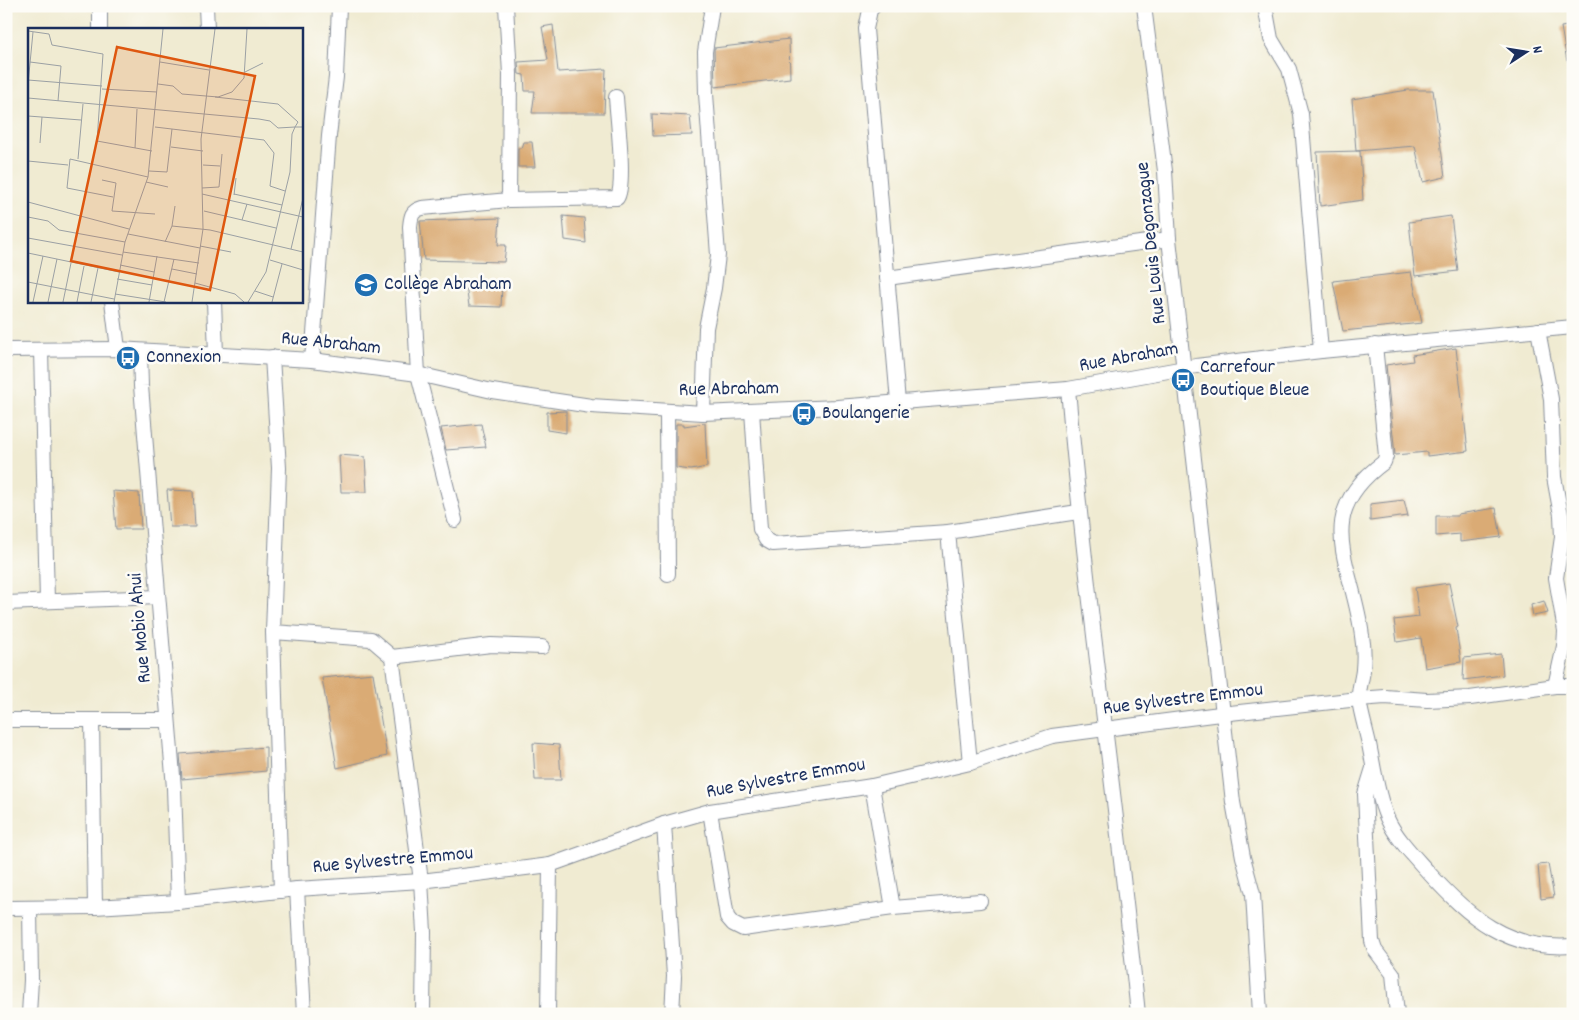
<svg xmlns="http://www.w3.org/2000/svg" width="1579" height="1020" font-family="Dekko,sans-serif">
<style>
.building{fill:#daab74}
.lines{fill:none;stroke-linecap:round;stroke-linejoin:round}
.street-casing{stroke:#868d98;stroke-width:16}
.street{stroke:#fff;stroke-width:14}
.labels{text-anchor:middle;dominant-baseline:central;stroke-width:5;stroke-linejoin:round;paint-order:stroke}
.street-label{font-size:20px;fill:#1b2f5e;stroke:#fdfcf7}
.poi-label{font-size:20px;fill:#1b2f5e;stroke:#fdfcf7;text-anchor:start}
.inset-road{fill:none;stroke:#9ba0a4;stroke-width:1}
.view{fill:#de5710;fill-opacity:0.15;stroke:#de5710;stroke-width:2.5}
.inset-edge{fill:none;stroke:#1b2f5e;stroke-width:2.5}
</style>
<rect width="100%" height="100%" fill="#fdfcf7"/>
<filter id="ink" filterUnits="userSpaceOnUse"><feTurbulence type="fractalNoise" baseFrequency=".02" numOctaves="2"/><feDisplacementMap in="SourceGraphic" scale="10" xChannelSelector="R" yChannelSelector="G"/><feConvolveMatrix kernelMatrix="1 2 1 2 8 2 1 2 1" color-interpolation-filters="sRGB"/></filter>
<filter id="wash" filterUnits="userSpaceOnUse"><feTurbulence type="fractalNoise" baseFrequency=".0096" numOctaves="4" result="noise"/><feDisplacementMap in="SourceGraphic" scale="20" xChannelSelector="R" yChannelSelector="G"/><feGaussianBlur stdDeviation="1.12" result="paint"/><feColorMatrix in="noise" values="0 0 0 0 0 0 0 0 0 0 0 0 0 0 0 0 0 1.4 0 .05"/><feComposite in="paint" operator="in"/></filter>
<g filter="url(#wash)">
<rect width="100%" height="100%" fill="#f0ebd2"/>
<g id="blocks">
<!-- building -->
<g class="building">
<polygon points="553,25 558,72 606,69 604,113 532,113 535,91 525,91 524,75 519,74 518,62 548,60 542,27"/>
<polygon points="1573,25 1573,60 1567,61 1561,27"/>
<polygon points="789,39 790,78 715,87 714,48"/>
<polygon points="1408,90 1433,90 1445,177 1423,182 1415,146 1356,151 1352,99"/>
<polygon points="652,114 690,116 692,135 653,136"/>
<polygon points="524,142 532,142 535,167 518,167 518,148 522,148"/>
<polygon points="1360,151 1363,200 1320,206 1317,152"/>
<polygon points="563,216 584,218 586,243 565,240"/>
<polygon points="1451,216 1458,271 1415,276 1409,222"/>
<polygon points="500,218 498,245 506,245 504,262 424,260 420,221"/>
<polygon points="1411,272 1422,323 1343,331 1333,281"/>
<polygon points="502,285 501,307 469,306 466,286"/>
<polygon points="1456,348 1468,451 1427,456 1427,452 1395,455 1386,365 1413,361 1412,355"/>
<polygon points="566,411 566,433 547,430 547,412"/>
<polygon points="705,423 707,467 691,470 676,468 676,424 684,424 684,426"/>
<polygon points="481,424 486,447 446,450 441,428"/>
<polygon points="339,455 365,457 367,492 341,492"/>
<polygon points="167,490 193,491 195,527 170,527"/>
<polygon points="113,491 139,493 141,529 116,529"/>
<polygon points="1404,500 1408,516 1370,521 1370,504"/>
<polygon points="1496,508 1501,537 1460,542 1460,534 1436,536 1436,516 1458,516 1458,514"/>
<polygon points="1449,583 1458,627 1456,628 1461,662 1425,668 1421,638 1397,642 1394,620 1419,617 1415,588"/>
<polygon points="1544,601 1548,613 1533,616 1531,605"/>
<polygon points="1501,654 1503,675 1463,680 1464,658"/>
<polygon points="373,673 387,756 337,768 322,678"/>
<polygon points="533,743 559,745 561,780 535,780"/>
<polygon points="266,747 266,771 182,779 180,754"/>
<polygon points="1548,864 1554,897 1541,899 1538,865"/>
</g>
</g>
</g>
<g filter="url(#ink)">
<use href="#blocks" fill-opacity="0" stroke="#868d98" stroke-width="1"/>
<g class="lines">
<!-- street casing -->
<g class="street-casing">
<g id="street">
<polyline points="100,6 100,29"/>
<polyline points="206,6 207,29"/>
<polyline points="506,6 510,74 509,200"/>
<polyline points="874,6 870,10 866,29 898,402"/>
<polyline points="1144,6 1165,171 1169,239 1233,802 1243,857 1253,894 1260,1014"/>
<polyline points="1265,6 1271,39 1289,69 1301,114 1321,351"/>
<polyline points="887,278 1169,239"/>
<polyline points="112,301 118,349"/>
<polyline points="214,301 216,354"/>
<polyline points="1538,330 1551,399 1554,477 1561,515 1562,537 1556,578 1565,631 1564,646 1555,686"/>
<path d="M1375 345 1386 456 1384 462C1310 516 1353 563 1362 636 1364 647 1364 659 1363 670 1362 680 1358 690 1359 700 1361 714 1366 730 1369 744 1374 768 1377 795 1387 818 1396 838 1413 855 1428 872 1469 917 1507 951 1573 946"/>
<polyline points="6,350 118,349 312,360 418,374 492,391 591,406 703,413 837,407 1068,389 1196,366 1321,351 1573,327"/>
<polyline points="41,350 47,601"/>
<polyline points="140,351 141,386 174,788 178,902"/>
<polyline points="272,357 279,468 273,632 281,891"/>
<polyline points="312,360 329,136 336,77 339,6"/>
<path d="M1068 389C1086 598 1117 805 1138 1014"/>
<polyline points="752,411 760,529 766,540 773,544 948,532 1078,512"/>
<polyline points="667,412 668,574"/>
<polyline points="703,413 706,328 714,288 718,255 706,94 705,52 712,6"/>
<path d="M455 520 418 374 410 227C411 217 411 211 422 208L509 200 617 198C626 185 617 116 616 97"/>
<polyline points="948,532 970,763"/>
<polyline points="6,603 158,597"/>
<polyline points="273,632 371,639 392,657 421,881 424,932 423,1014"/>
<polyline points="392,657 491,645 542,647"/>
<polyline points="6,720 168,720"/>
<polyline points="92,720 95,907"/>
<polyline points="1373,768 1365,794 1372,941 1375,950 1393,974 1397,1014"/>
<polyline points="872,786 893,908"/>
<polyline points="710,811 727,917 733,924 743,929 893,908 980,901"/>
<polyline points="664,824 674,976 672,1014"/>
<polyline points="297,889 304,1014"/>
<polyline points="6,908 95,907 178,902 297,889 421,881 550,865 664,824 710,811 872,786 970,763 1052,736 1212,715 1359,699 1385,697 1427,700 1470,698 1555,686 1573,686"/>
<polyline points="29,1014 31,980 30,908"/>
<polyline points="548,1014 550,865"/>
</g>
</g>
<!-- street -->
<use href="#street" class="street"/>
</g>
</g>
<!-- icons -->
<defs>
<g id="school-disc" transform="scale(1.25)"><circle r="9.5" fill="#1f6fb2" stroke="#fdfcf7"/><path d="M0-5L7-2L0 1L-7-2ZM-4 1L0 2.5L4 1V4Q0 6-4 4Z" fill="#fff"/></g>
<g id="bus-disc" transform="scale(1.25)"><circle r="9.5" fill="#1f6fb2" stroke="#fdfcf7"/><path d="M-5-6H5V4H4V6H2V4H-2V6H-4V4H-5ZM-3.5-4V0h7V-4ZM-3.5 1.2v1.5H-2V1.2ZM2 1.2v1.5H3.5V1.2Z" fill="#fff"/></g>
</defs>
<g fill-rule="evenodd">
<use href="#school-disc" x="366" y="285"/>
<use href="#bus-disc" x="128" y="358"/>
<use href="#bus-disc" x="1183" y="380"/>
<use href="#bus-disc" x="804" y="414"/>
</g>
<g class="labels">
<!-- street labels -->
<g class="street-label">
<text transform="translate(1152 243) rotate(-96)">Rue Louis Degonzague</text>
<text transform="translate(331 344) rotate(6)">Rue Abraham</text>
<text transform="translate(1129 358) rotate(-10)">Rue Abraham</text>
<text transform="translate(729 390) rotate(-1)">Rue Abraham</text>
<text transform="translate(141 628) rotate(-95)">Rue Mobio Ahui</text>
<text transform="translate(1183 700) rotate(-7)">Rue Sylvestre Emmou</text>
<text transform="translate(786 779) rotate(-10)">Rue Sylvestre Emmou</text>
<text transform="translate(393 861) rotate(-5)">Rue Sylvestre Emmou</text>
</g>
<!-- poi labels -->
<g class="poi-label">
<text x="384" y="285">Collège Abraham</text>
<text x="146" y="358">Connexion</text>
<text x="1200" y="368">Carrefour<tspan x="1200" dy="23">Boutique Bleue</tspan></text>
<text x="822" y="414">Boulangerie</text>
</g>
</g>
<!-- overview -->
<g transform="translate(28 28)">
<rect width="275" height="275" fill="#f0ebd2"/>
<path class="inset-road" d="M0 3 21 6 24 17 75 26 69 113 124 123M2 34 33 38 30 73M132 34 181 42M217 44 235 35M0 52 74 58M0 56 5 4M130 56 145 58 154 66 190 69 204 64 216 50 219 1M74 61 129 64M0 70 231 91 242 93 250 100 267 99 270 94 250 76 187 69M0 88 53 92M127 99 236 112 246 125 242 158 257 163M12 115 14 89M143 119 175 123M107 120 109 81M50 131 55 76M0 133 40 137M175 137 192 138M121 143 139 144 144 101M74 152 88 155 84 183 127 186M118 154 140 159M174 160 191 159 194 126M174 166 275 189M206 166 254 177M206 167 208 150M85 169 39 160 42 131 120 149M0 174 101 201M176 183 248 200M0 189 20 193 31 202 97 214M214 192 219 176M144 198 182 202 275 224M100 206 172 220M0 210 94 227M137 214 144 198 147 178M172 218 203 224M263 221 275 170M95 224 171 235M0 225 91 244M242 232 275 242M92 237 126 244M144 241 169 246M89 251 124 257M0 254 86 271M167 255 207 266 216 274M227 263 245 269M87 266 138 274M5 274 15 228M20 274 29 231M35 274 43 235M49 274 56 238M63 274 70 240M86 274 97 214 120 149 135 1M121 274 129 228M136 274 146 231M164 274 175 201 173 111 187 1M220 274 238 244 262 144 264 106 267 99H275M244 274 254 236"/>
<path class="view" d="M89 19 227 48 182 262 43 233Z"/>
<rect width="275" height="275" class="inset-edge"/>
</g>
<!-- margin -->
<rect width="1579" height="1020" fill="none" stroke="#fdfcf7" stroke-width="25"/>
<!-- north arrow -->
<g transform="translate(1526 52) rotate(78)" stroke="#fdfcf7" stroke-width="4" paint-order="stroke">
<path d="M0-4L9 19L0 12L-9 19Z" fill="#1b2f5e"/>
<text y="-8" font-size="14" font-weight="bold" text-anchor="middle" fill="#1b2f5e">N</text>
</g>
</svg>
